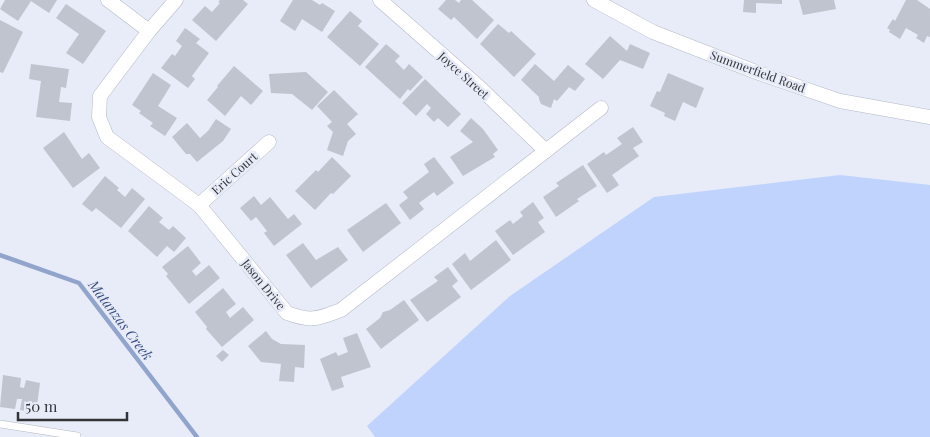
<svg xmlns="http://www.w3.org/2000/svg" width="930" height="437" font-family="'Playfair Display',serif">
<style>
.green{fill:#c0d3fd}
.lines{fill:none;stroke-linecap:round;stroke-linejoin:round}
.stream{stroke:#91a4cb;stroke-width:4.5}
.building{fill:#bfc4cf}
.lane-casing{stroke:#b4b9c4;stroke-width:8}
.street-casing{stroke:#b4b9c4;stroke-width:15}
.lane{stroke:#fff;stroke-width:7}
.street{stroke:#fff;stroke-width:14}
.labels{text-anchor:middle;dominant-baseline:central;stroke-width:5;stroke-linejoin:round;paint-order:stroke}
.street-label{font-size:12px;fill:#323438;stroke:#e7ecf8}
.water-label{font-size:14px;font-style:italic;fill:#364b80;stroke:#e7ecf8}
</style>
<rect width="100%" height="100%" fill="#e7ecf8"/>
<!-- green -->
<polygon class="green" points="840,175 930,185 930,437 375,437 367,426 510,296 654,197"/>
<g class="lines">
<!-- stream -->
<polyline class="stream" points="0,255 79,283 197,437"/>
</g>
<!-- building -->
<g class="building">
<polygon points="5,0 57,0 49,13 31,1 18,21 0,9"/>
<polygon points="220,0 243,0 248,4 216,41 192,20 205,6 212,12 220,3 218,2"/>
<polygon points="293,0 312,0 320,5 322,3 335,11 322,32 302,19 295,31 280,21"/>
<polygon points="446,0 455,0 459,3 461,0 472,0 494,20 477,39 454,17 451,20 438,9"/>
<polygon points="744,0 782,0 782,4 756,3 756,13 743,12"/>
<polygon points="799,0 834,0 836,9 803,15"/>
<polygon points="906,0 917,0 930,9 930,37 927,36 924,43 916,38 918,35 906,28 900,39 889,32 890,30 887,28 893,19 895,21"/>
<polygon points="66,4 106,31 83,64 66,53 79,34 56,18"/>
<polygon points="350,11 362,21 358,26 379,44 360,66 327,37"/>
<polygon points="0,20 23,32 3,73 0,72"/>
<polygon points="498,24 509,33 511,31 536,54 514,77 480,44"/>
<polygon points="185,28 200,39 196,43 209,53 192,76 195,79 188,88 161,68 172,54 175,56 182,46 176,41"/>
<polygon points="610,36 627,51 630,44 650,53 643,69 620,60 603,79 585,64"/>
<polygon points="386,44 400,56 395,61 404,70 409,64 423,77 410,91 408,89 400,99 365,67"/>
<polygon points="31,64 69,69 66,88 61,87 59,102 72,103 70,121 36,117 41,81 29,79"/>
<polygon points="535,64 554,81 568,65 585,79 575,91 569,87 557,101 554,99 551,108 541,104 539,99 539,97 521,80"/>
<polygon points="234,66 263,91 251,105 241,96 225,116 207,100 218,87 217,86"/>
<polygon points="306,72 328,92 312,110 292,94 271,93 269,74"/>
<polygon points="153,73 171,85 158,106 177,118 165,136 150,126 153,123 139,113 141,111 132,105"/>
<polygon points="668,73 704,88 696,108 683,102 675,121 664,116 665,113 650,106 657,91 660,92"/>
<polygon points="425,79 461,114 448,127 438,118 434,122 426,114 431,108 427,104 416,116 402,103"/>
<polygon points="334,90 358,114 347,124 356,134 348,141 343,156 327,150 333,132 327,126 332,122 317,106"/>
<polygon points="471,118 483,129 498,150 493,154 495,157 463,176 450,157 473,142 460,131"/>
<polygon points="216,119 231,129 223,141 197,162 190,154 186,154 172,137 187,123 200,138 208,131"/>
<polygon points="633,127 643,142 633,148 639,156 612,175 619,185 607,193 587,164 604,152 606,155 622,144 617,138"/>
<polygon points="64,132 82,159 89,153 100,168 73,188 43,148"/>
<polygon points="332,157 351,176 333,194 331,193 315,210 295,191 316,170 318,172"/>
<polygon points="434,157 454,183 437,196 434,192 419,203 424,209 410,220 399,205 408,198 403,192 429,172 424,164"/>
<polygon points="583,165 597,186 577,199 579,201 556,217 543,197 559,186 556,183"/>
<polygon points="105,176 119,188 117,190 125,197 132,188 145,199 121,228 96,208 92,212 82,204"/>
<polygon points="254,196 261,205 270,197 288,219 294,214 302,224 274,246 264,233 267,231 256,217 251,221 240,208"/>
<polygon points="533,202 544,218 538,222 545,232 513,255 495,231 510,220 513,224 523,216 520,212"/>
<polygon points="386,203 401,223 363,252 347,230"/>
<polygon points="149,206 163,218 159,222 169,230 173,226 186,238 174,252 167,246 157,257 128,231"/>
<polygon points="496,240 511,260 471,290 452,264 465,253 470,261"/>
<polygon points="303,243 316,260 338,247 348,260 311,288 286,255"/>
<polygon points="188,246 201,263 192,271 196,276 209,265 220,278 189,304 166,276 168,274 162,267"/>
<polygon points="448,267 458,281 452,286 461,297 427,322 410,300 438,281 434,277"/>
<polygon points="223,288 236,304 226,312 230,318 243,307 254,320 222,347 206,329 207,327 195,312"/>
<polygon points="404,300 419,320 381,349 366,329 380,318 383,312 390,310"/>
<polygon points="266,331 272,339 281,344 305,345 304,368 295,367 294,382 279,381 281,364 261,362 248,346"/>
<polygon points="357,333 371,367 341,377 344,387 332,391 320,359 336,352 338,356 348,352 343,338"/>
<polygon points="223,350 229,355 222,362 216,356"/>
<polygon points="3,375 21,378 20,387 24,388 26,380 40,383 36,413 24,413 25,411 20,410 22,399 17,399 15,409 0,407"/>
</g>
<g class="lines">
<!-- lane casing -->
<g class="lane-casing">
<polyline id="lane" points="0,424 77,436"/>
</g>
<!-- street casing -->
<g class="street-casing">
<g id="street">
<polyline points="108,0 149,31"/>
<path d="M176 0 149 31 100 96 99 117 107 137 199 205 287 313C312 322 317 319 341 310L601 108"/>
<polyline points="380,0 479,87 546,151"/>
<polyline points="594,0 653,32 756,72 840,101 930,117"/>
<polyline points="199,205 269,142"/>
</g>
</g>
<!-- lane -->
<use href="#lane" class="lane"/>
<!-- street -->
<use href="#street" class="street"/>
</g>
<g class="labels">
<!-- street labels -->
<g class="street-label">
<text transform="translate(758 71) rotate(20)">Summerfield Road</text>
<text transform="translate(464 75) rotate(42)">Joyce Street</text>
<text transform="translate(234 173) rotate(-42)">Eric Court</text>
<text transform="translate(264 284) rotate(51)">Jason Drive</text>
</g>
<!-- water labels -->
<g class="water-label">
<text transform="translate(121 320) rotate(53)">Matanzas Creek</text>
</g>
</g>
<!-- scale -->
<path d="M18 412v8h109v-8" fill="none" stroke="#323438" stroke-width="2.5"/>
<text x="25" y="412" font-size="15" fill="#323438" stroke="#e7ecf8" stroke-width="4" paint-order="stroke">50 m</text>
</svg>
